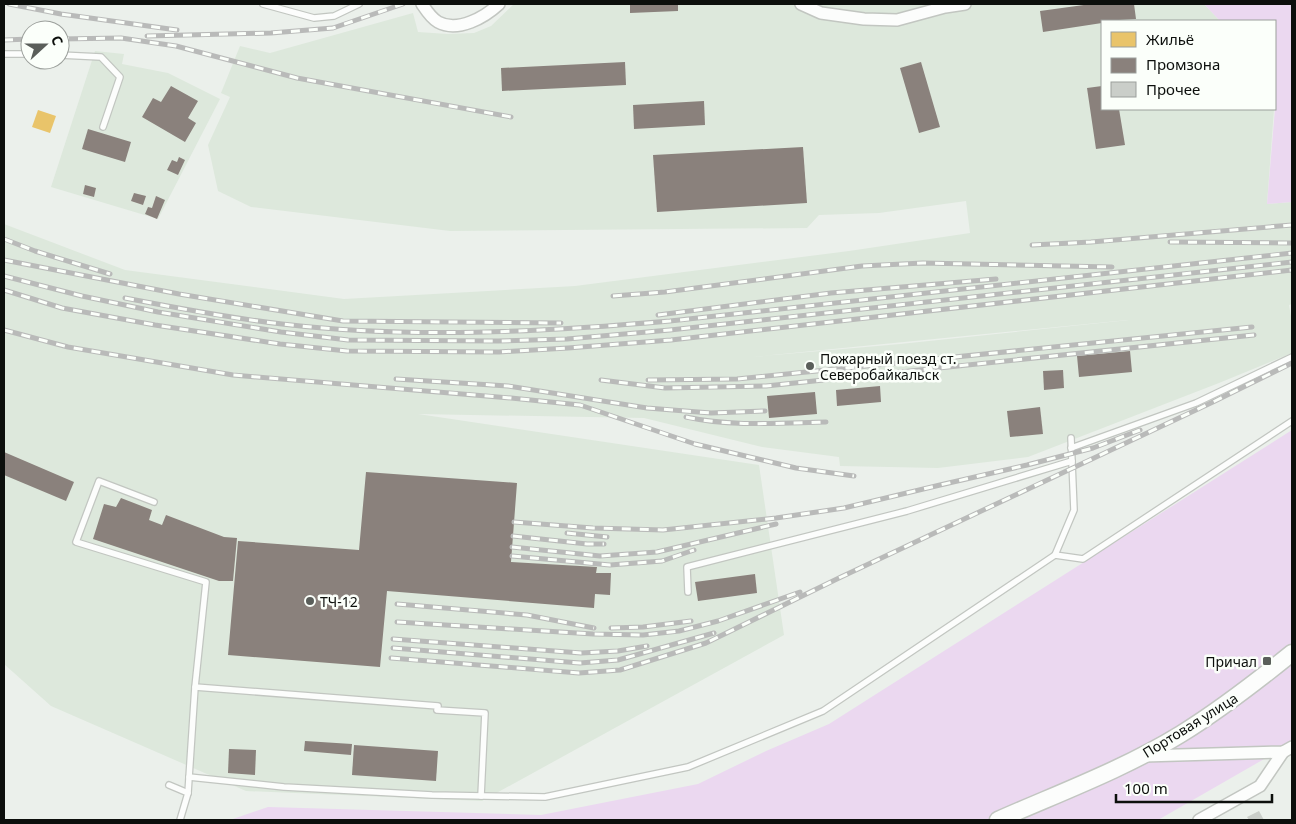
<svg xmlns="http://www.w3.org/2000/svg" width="1296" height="824" font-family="'Noto Sans',sans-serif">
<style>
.built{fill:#dde8dc;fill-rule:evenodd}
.green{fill:#ebd8f0}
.homes{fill:#e9c46a}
.industry{fill:#8a817c}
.building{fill:#cacec9}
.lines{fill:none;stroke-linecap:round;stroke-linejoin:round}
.lane-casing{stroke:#c2c6c1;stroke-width:8}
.street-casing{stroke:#c2c6c1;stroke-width:14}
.secondary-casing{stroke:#c2c6c1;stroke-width:19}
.lane{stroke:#fcfdfc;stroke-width:5.5}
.street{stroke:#fcfdfc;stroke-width:11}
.secondary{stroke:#fcfdfc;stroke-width:16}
.rail-casing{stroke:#b9bab9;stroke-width:5}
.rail{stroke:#fbfffa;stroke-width:3;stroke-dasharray:9;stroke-linecap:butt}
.poi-dot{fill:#5a5e5a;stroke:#fbfffa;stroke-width:2}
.labels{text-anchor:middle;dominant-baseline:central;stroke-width:5;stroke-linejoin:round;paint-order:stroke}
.poi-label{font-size:14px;fill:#0c0f0c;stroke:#fbfffa;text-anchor:start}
.street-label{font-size:14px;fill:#0c0f0c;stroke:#fbfffa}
</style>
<rect width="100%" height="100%" fill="#ebf0eb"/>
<!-- built -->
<g class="built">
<path d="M514 4H1204L1220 21H1102V109H1274L1267 204 1292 202V304L1289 305 1292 322V353L1219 383 1028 457 938 468 840 466 839 457 762 447 644 418 418 414 759 465 784 635 482 801 246 791 51 706 4 664V224L125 270 344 299 575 286 849 251 970 233 966 201 879 213 819 215 807 228 450 231 251 207 218 191 208 145 230 97 221 93 240 46 270 53 413 13 418 32 448 34 474 33 491 26ZM1129 320 900 344 752 357 1128 320Z"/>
<polygon points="95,51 124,54 122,64 168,73 220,99 158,219 51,187"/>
</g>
<!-- green -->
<g class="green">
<polygon points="1204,4 1292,4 1292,202 1267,204 1275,109 1275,21 1220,21"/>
<polygon points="1292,430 1292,743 1158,820 230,820 268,807 541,815 698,784 766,751 829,724"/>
</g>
<!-- homes -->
<polygon class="homes" points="38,110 56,116 50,133 32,127"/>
<!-- industry -->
<g class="industry">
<polygon points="630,4 678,4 678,11 630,13"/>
<polygon points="1091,4 1134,4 1136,19 1102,21 1102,23 1043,32 1040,11"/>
<polygon points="625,62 626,85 502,91 501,68"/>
<polygon points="921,62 940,127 919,133 900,68"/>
<polygon points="171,86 198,101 188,118 196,123 185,142 142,117 153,98 161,102"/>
<polygon points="1102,86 1102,109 1119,109 1125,145 1096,149 1087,88"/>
<polygon points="704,101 705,125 634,129 633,105"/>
<polygon points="88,129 131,142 125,162 82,149"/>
<polygon points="803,147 807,203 657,212 653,155"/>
<polygon points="179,157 185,160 178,175 167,170 172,160 177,162"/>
<polygon points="85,185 96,188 94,197 83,194"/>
<polygon points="134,193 146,196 143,205 131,201"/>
<polygon points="156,196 165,200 157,219 145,214 148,207 152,208"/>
<polygon points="1130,351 1132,372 1079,377 1077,356"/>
<polygon points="1063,370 1064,388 1044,390 1043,371"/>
<polygon points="880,386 881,402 837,406 836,390"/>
<polygon points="815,392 817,414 769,418 767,396"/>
<polygon points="1040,407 1043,434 1010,437 1007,411"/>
<polygon points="4,452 74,482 66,501 4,475"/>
<polygon points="366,472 517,483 511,562 597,567 596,573 611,573 610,595 595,594 594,608 387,591 380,667 228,655 238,541 359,550"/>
<polygon points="121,498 152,510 149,520 162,525 166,515 224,537 237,538 233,581 219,581 93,539 104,504 116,507"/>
<polygon points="755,574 757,593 698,601 695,582"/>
<polygon points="305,741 352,744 351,755 304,751"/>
<polygon points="354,745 438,751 436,781 352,775"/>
<polygon points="229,749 256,750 255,775 228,773"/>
</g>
<!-- building -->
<polygon class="building" points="1259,811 1264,820 1249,820 1247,817"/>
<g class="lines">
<!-- lane casing -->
<g class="lane-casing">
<g id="lane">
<polyline points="263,4 314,18 334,16 359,4"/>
<polyline points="4,54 30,54"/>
<polyline points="60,55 101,57 120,77 103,127"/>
<polyline points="1071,448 1196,403 1292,357"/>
<polyline points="154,502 99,481 76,542 206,582 195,687 188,793"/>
<polyline points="1055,555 1083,559 1292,421"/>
<polyline points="688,592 687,567 907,511 1072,461"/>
<polyline points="195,687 438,706 437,710 485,713 481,796"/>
<polyline points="189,777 284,787 432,795 545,797 688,767 823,711 1055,555 1074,510 1071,438"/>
<polyline points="169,785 188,793 180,820"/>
</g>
</g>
<!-- street casing -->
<g class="street-casing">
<g id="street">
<path d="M422 4C426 10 431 18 438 22 458 33 485 17 499 4"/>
<polyline points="801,4 821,13 864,19 897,20 945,7 965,4"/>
<polyline points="1144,756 1283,752 1292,747"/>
<polyline points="1199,820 1260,786 1283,752"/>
</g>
</g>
<!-- secondary casing -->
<g class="secondary-casing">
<path id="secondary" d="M998 820C1059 793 1124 769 1181 734 1220 710 1256 682 1292 653"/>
</g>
<!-- lane -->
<use href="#lane" class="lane"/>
<!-- street -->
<use href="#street" class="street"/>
<!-- secondary -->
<use href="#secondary" class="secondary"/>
<!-- rail casing -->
<g class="rail-casing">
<g id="rail">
<polyline points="9,4 61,14 177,30"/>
<polyline points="147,36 271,33 333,28 403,4"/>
<polyline points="60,39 121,38 176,46 297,78 511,117"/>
<polyline points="4,40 30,39"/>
<polyline points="4,239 35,251 110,274"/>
<polyline points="1170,242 1292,243"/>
<polyline points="1032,245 1091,242 1292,225"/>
<polyline points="4,260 179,294 343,321 561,323"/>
<polyline points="4,276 82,296 158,312 281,332 348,340 498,341 567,339 670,330 1292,262"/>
<polyline points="4,290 62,308 155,325 280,344 347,351 499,352 568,348 671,340 1292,270"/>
<polyline points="613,296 665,292 862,266 923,263 1112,267"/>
<path d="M125 298C177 308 229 318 282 324 411 339 541 332 670 321L1292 253"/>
<polyline points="658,315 831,293 996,279"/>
<polyline points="4,330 68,347 233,375 511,398 580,405 695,444 796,468 854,476"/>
<polyline points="396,379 508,386 647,408 711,413 765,411"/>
<polyline points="601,380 665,388 766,386 1254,335"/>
<polyline points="648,380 737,379 1252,327"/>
<path d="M686 417C732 427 779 423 826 422"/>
<polyline points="514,522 593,528 663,530 776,518 844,508 940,485 1027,465 1093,448 1140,430"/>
<polyline points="567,533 607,537"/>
<polyline points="513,536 587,544 604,544"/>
<polyline points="512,547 600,556 657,552 776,524"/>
<polyline points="512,556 610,565 662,561 694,550"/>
<polyline points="397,604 527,615 594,628"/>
<polyline points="397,622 593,634 643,635 679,631 718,621 800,592"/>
<polyline points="611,628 643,627 691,621"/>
<polyline points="393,639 581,653 618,651 647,646"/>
<polyline points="393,648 580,663 618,660 714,633"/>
<polyline points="391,658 579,673 620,670 706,643 841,577 1215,401 1292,363"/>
</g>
</g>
<!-- rail -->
<use href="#rail" class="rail"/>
</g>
<!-- markers -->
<g class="poi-dot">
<circle cx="810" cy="366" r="5"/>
<circle cx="310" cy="601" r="5"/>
<rect x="1262" y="656" width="10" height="10" rx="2.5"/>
</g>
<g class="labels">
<!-- poi labels -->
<g class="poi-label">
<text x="820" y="358">Пожарный поезд ст.<tspan x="820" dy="16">Северобайкальск</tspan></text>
<text x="320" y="601">ТЧ-12</text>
<text x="1257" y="661" text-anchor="end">Причал</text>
</g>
<!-- street labels -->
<g class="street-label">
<text transform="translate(1190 725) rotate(-32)">Портовая улица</text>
</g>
</g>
<!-- border -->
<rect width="1296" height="824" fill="none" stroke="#0c0f0c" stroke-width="10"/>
<!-- legend -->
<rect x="1101" y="20" width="175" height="90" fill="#fbfffa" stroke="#9b9f9b"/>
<rect x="1111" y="32" width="25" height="15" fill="#e9c46a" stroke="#9b9f9b"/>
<text x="1146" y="45" font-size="15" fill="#0c0f0c">Жильё</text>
<rect x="1111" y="58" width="25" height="15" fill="#8a817c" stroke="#9b9f9b"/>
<text x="1146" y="70" font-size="15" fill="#0c0f0c">Промзона</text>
<rect x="1111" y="82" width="25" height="15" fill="#cacec9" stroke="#9b9f9b"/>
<text x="1146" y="95" font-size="15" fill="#0c0f0c">Прочее</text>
<!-- north arrow -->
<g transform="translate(45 45) rotate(69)"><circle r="24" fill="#fbfffa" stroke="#9b9f9b"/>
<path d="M0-4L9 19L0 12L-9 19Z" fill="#5a5e5a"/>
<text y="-8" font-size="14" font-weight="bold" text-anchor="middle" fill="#0c0f0c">С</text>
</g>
<!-- scale -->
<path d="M1116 794v8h156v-8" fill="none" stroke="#0c0f0c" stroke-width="2.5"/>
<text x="1124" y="794" font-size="15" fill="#0c0f0c" stroke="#fbfffa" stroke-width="4" paint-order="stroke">100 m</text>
</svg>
